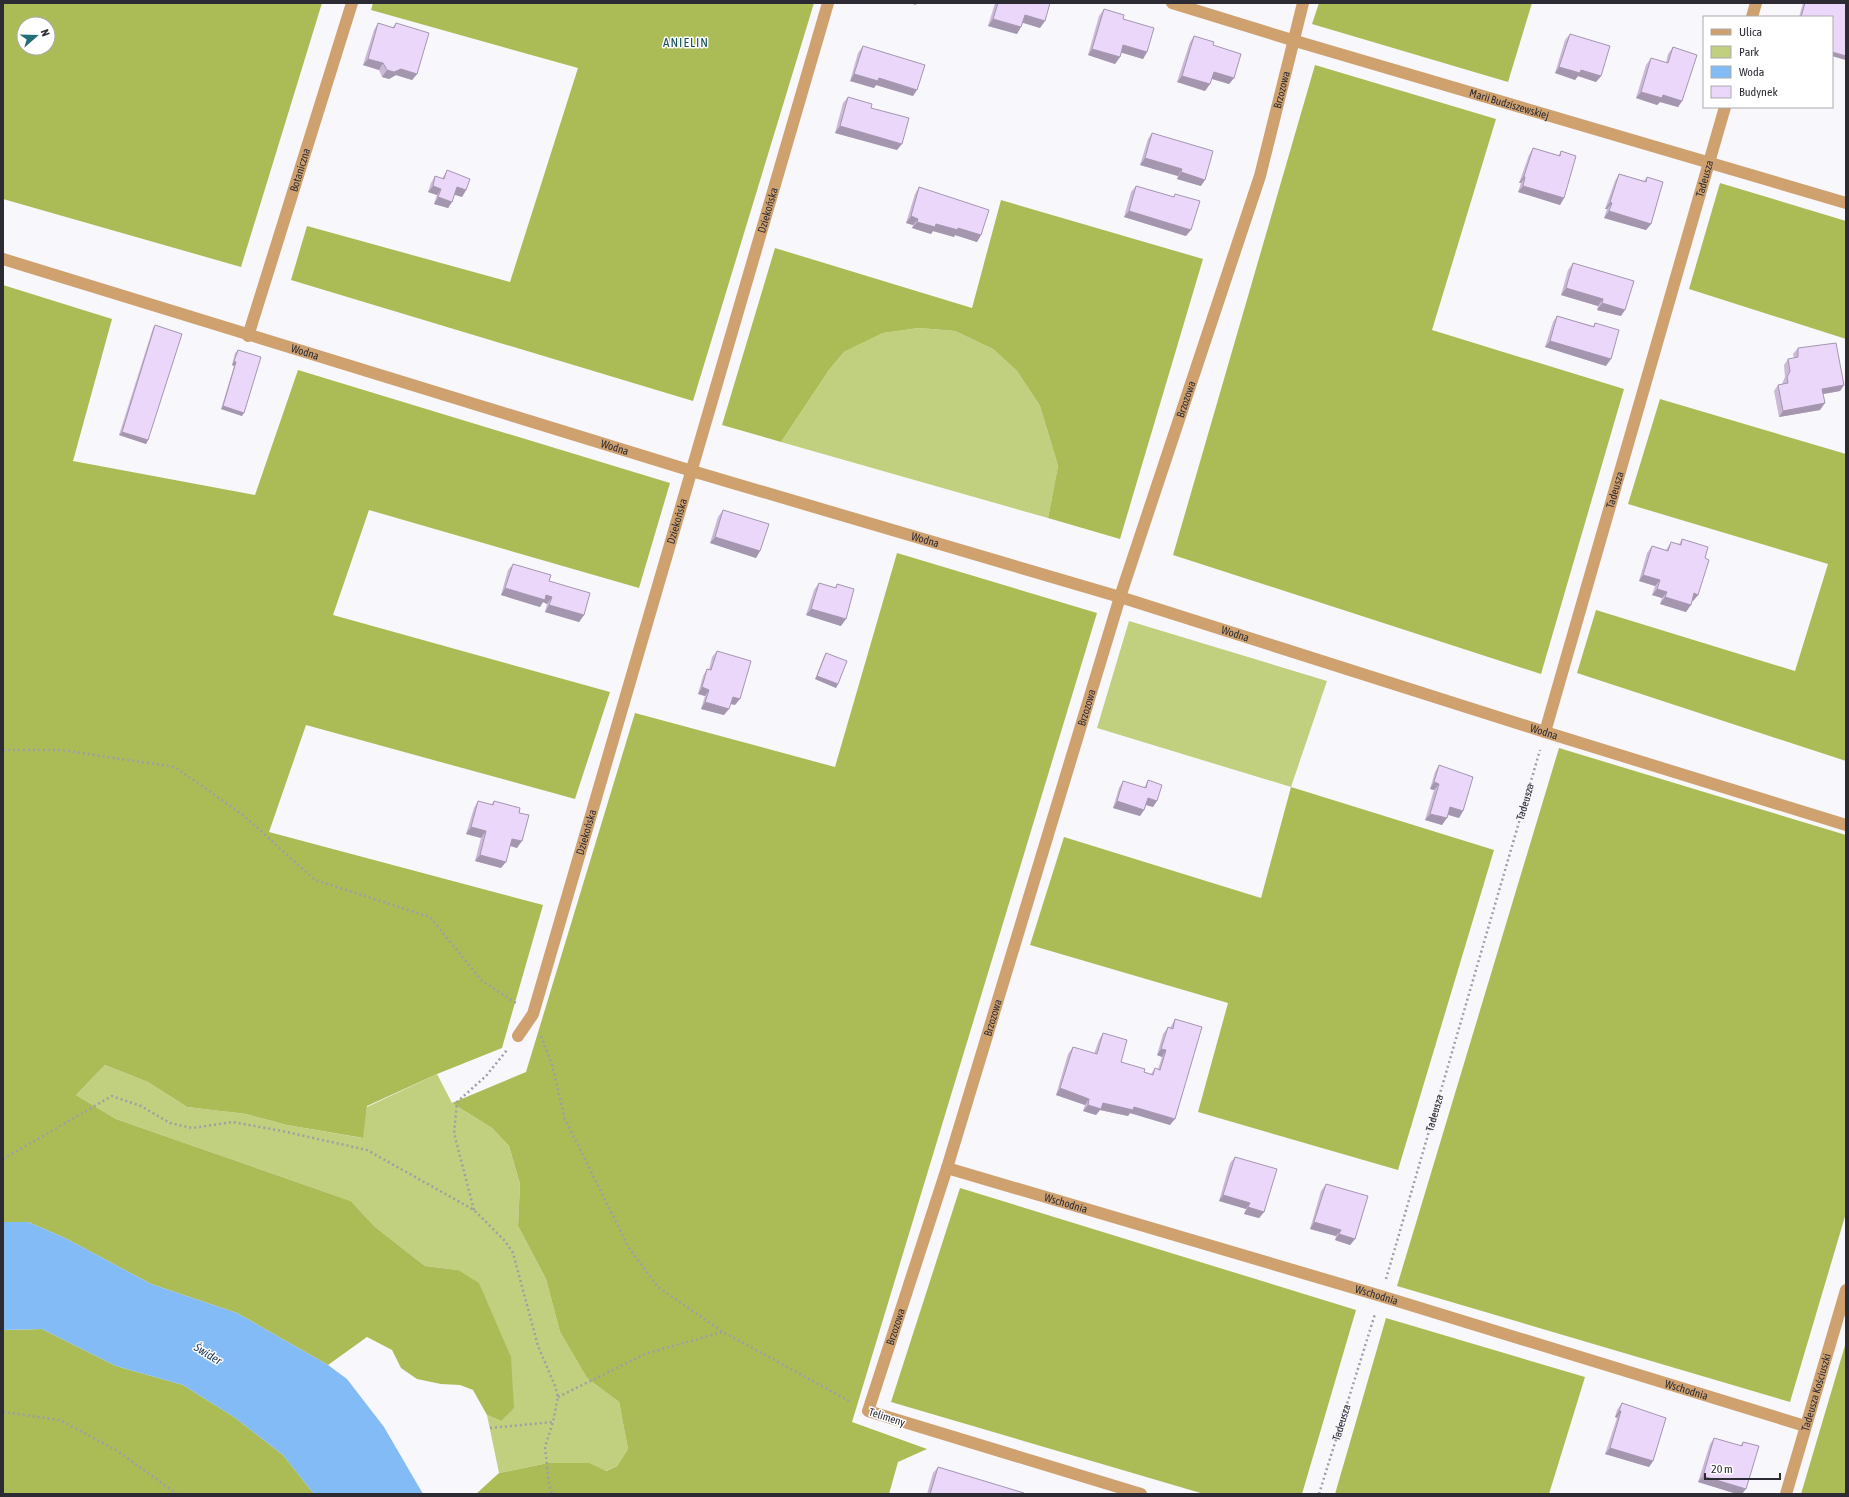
<svg xmlns="http://www.w3.org/2000/svg" width="1849" height="1497" font-family="'Asap Condensed',sans-serif">
<style>
.green{fill:#c1d07f}
.forest{fill:#abbc56;fill-rule:evenodd}
.water{fill:#82bbf6}
.lines{fill:none;stroke-linecap:round;stroke-linejoin:round}
.path{stroke:#9f9ea5;stroke-width:2.5;stroke-dasharray:2 3;stroke-linecap:butt}
.street{stroke:#cea16f;stroke-width:12}
.wall{fill:#cab9d7}
.shaded-wall{fill:#a496af}
.building{fill:#ebd7fa;stroke:#a496af}
.labels{text-anchor:middle;dominant-baseline:central;stroke-width:3;stroke-linejoin:round;paint-order:stroke}
.street-label{font-size:11px;fill:#2c2b34;stroke:#fff}
.water-label{font-size:12px;font-style:italic;fill:#163451;stroke:#fff}
.quarter-label{font-size:13px;letter-spacing:1px;fill:#165159;stroke:#fff}
</style>
<rect width="100%" height="100%" fill="#f8f7fc"/>
<!-- green -->
<g class="green">
<polygon points="919,328 955,331 993,349 1017,371 1040,406 1058,466 1048,518 781,442 829,370 844,352 883,333"/>
<polygon points="1129,621 1327,681 1291,787 1097,728"/>
<polygon points="105,1065 148,1082 187,1107 246,1114 287,1125 362,1138 367,1107 437,1074 452,1103 492,1128 509,1146 520,1184 518,1226 546,1279 560,1332 587,1378 619,1402 628,1449 617,1466 605,1471 590,1463 548,1463 499,1473 487,1415 501,1421 458,1270 425,1266 374,1226 351,1201 116,1119 76,1095"/>
</g>
<!-- forest -->
<g class="forest">
<path d="M3 3H322L241 267 3 199ZM24 24H48V48H24Z"/>
<polygon points="373,3 814,3 693,401 291,280 307,226 510,282 578,68 371,10"/>
<polygon points="1319,3 1532,3 1508,82 1312,24"/>
<polygon points="1315,65 1496,119 1432,330 1624,389 1541,674 1173,555"/>
<polygon points="1720,183 1846,221 1846,339 1689,289"/>
<polygon points="1001,200 1203,259 1120,539 1048,518 1058,466 1040,406 1017,371 993,349 955,331 919,328 883,333 844,352 829,370 781,442 722,425 775,248 972,308"/>
<polygon points="3,285 112,319 73,461 255,495 298,370 670,483 639,588 369,510 333,615 610,692 575,799 306,725 269,832 543,905 502,1048 437,1074 367,1106 363,1138 287,1125 246,1114 187,1107 148,1082 105,1065 76,1095 116,1119 351,1201 374,1226 425,1266 458,1270 479,1283 511,1357 514,1408 501,1421 487,1415 473,1390 460,1385 441,1384 417,1379 401,1368 392,1350 367,1337 328,1365 237,1313 151,1284 65,1238 28,1222 3,1222"/>
<polygon points="1660,399 1846,454 1846,761 1577,673 1596,610 1795,671 1828,564 1628,504"/>
<polygon points="897,553 1097,613 852,1422 927,1449 898,1462 889,1494 476,1494 499,1473 548,1463 590,1463 606,1471 617,1466 628,1449 619,1402 587,1378 560,1332 546,1279 518,1226 520,1184 509,1146 492,1128 452,1103 526,1072 635,713 835,767"/>
<polygon points="1559,748 1846,835 1846,1213 1790,1402 1397,1286"/>
<polygon points="1291,787 1494,850 1398,1170 1198,1112 1228,1003 1030,945 1064,837 1261,898"/>
<polygon points="960,1188 1356,1310 1302,1494 1204,1494 891,1402"/>
<polygon points="1386,1318 1585,1377 1549,1494 1335,1494"/>
<polygon points="42,1329 116,1366 183,1385 234,1417 283,1455 314,1494 3,1494 3,1330"/>
<polygon points="1846,1342 1846,1494 1801,1494"/>
</g>
<!-- water -->
<polygon class="water" points="3,1222 28,1222 65,1238 151,1284 237,1313 328,1365 347,1379 384,1427 423,1494 314,1494 283,1455 234,1417 183,1385 116,1366 42,1329 3,1330"/>
<g class="lines">
<!-- path -->
<g class="path">
<polyline points="3,750 61,750 175,767 243,815 315,880 430,917 482,981 516,1003"/>
<polyline points="541,1036 552,1065 565,1119 629,1248 658,1287 723,1332 851,1402"/>
<polyline points="3,1159 112,1096 141,1106 170,1123 192,1128 233,1122 282,1131 367,1150 474,1210 505,1241 513,1253 538,1346 555,1386 558,1397 553,1422 545,1447 549,1484 552,1494"/>
<polyline points="474,1210 454,1133 457,1102 486,1076 507,1050"/>
<path id="s1" d="M1386 1279 1540 750"/>
<polyline points="558,1397 645,1354 722,1332"/>
<polyline points="3,1412 60,1420 116,1450 177,1494"/>
<polyline points="490,1428 553,1422"/>
<path id="s2" d="M1319 1494 1375 1314"/>
</g>
<!-- street -->
<g class="street">
<path id="s3" d="M1172 3 1292 40 1846 203"/>
<polyline points="1752,17 1756,3"/>
<path id="s4" d="M3 259 692 471 1120 597 1545 732 1846 825"/>
<path id="s5" d="M248 336 352 3"/>
<path id="s6" d="M1545 732 1725 107"/>
<path id="s7" d="M518 1036 533 1014 828 3"/>
<path id="s8" d="M947 1168 1381 1296 1805 1426"/>
<path id="s9" d="M1141 1494 868 1411 947 1168 1120 597 1260 176 1303 3"/>
<path id="s10" d="M1786 1494 1846 1290"/>
</g>
</g>
<!-- wall -->
<g class="wall">
<polygon points="995,3 1050,3 1040,28 1023,22 1017,34 988,26"/>
<polygon points="1803,3 1846,3 1846,60 1832,56 1832,17 1799,17"/>
<polygon points="1104,9 1123,19 1147,52 1143,59 1121,52 1120,57 1115,64 1088,55 1099,16"/>
<polygon points="378,23 392,28 396,23 417,74 412,80 396,75 389,79 382,77 379,70 363,65 374,30"/>
<polygon points="1570,34 1601,76 1596,82 1578,76 1575,80 1555,73 1565,40"/>
<polygon points="1194,36 1213,45 1234,78 1229,84 1212,79 1205,91 1177,82 1190,42"/>
<polygon points="863,46 913,96 876,85 874,88 850,81 858,53"/>
<polygon points="1673,47 1682,101 1678,107 1660,102 1657,105 1636,98 1646,65 1651,58 1666,63 1668,54"/>
<polygon points="848,97 897,150 835,133 843,103"/>
<polygon points="1152,133 1201,186 1177,179 1178,176 1140,165 1148,139"/>
<polygon points="1533,148 1558,156 1561,151 1564,198 1560,205 1518,192 1521,183 1519,183 1529,155"/>
<polygon points="447,170 466,190 462,197 455,194 452,202 448,208 434,204 437,195 428,192 431,183 435,176 442,179"/>
<polygon points="1619,174 1644,181 1647,177 1651,224 1646,230 1604,218 1607,209 1605,209 1615,181"/>
<polygon points="1136,186 1173,197 1175,194 1186,236 1124,217 1131,192"/>
<polygon points="919,187 981,235 977,242 955,235 954,237 933,231 931,234 912,228 913,225 906,223 915,194"/>
<polygon points="1573,263 1621,316 1597,310 1598,306 1561,295 1568,270"/>
<polygon points="1557,316 1593,326 1595,323 1606,366 1545,347 1553,322"/>
<polygon points="155,325 148,440 146,444 119,435 153,328"/>
<polygon points="1798,348 1844,385 1840,391 1823,394 1820,410 1779,417 1774,391 1778,385 1782,384 1785,377 1784,365 1788,359 1794,358 1793,354"/>
<polygon points="238,350 242,416 221,409 234,366 232,365 235,353"/>
<polygon points="723,510 760,551 756,558 710,543 718,517"/>
<polygon points="1682,539 1705,558 1698,595 1693,601 1692,601 1686,612 1660,604 1662,598 1652,595 1655,586 1639,581 1647,553 1652,546 1666,550 1671,542 1679,544"/>
<polygon points="513,564 549,581 584,615 579,622 545,612 547,604 543,602 540,607 501,595 508,570"/>
<polygon points="819,583 835,588 837,584 841,626 806,615 814,590"/>
<polygon points="717,651 735,705 730,704 724,715 701,709 705,696 698,694 703,676 707,669 709,670 712,657"/>
<polygon points="826,653 838,684 836,688 815,679 824,656"/>
<polygon points="1439,765 1463,811 1459,818 1448,815 1442,825 1425,820 1434,790 1430,789 1435,772"/>
<polygon points="1148,780 1153,807 1146,805 1144,810 1140,816 1113,808 1119,788 1123,781 1144,788"/>
<polygon points="478,801 491,805 494,801 519,813 517,848 510,846 501,868 475,861 481,838 466,834 474,808"/>
<polygon points="1175,1019 1170,1125 1130,1113 1128,1116 1100,1110 1096,1115 1083,1111 1085,1105 1056,1095 1068,1054 1073,1047 1094,1054 1099,1040 1103,1033 1121,1062 1144,1072 1151,1074 1155,1068 1158,1069 1162,1057 1157,1055 1163,1034 1168,1027 1170,1028 1171,1026"/>
<polygon points="1235,1157 1264,1212 1259,1218 1244,1214 1246,1209 1219,1201 1230,1163"/>
<polygon points="1326,1184 1355,1239 1350,1245 1335,1240 1336,1236 1310,1229 1321,1191"/>
<polygon points="1622,1403 1653,1461 1649,1467 1605,1454 1617,1418 1615,1417 1617,1410"/>
<polygon points="1714,1438 1740,1446 1743,1442 1742,1494 1737,1494 1698,1482 1710,1444"/>
<polygon points="938,1467 1024,1494 927,1494 933,1473"/>
</g>
<!-- shaded-wall -->
<g class="shaded-wall">
<polygon points="910,3 917,3 916,5"/>
<polygon points="1025,15 1045,21 1040,28 1020,22"/>
<polygon points="993,19 1021,27 1017,34 988,26"/>
<polygon points="1123,45 1147,52 1143,59 1119,52"/>
<polygon points="1092,49 1120,57 1115,64 1088,55"/>
<polygon points="1832,52 1846,56 1846,60 1832,56"/>
<polygon points="368,59 383,63 379,70 363,65"/>
<polygon points="1559,67 1581,70 1601,76 1596,82 1578,76 1575,80 1555,73"/>
<polygon points="401,69 417,74 412,80 396,75 389,79 382,77 387,70"/>
<polygon points="1214,72 1234,78 1229,84 1209,78"/>
<polygon points="854,74 879,78 917,90 913,96 876,85 874,88 850,81"/>
<polygon points="1182,76 1210,84 1205,91 1177,82"/>
<polygon points="1641,92 1663,95 1682,101 1678,107 1660,102 1657,105 1636,98"/>
<polygon points="840,126 902,144 897,150 835,133"/>
<polygon points="1145,158 1182,169 1178,176 1140,165"/>
<polygon points="1181,172 1205,180 1201,186 1177,179"/>
<polygon points="1524,176 1525,177 1521,183 1519,183"/>
<polygon points="433,186 441,189 437,195 428,192"/>
<polygon points="1523,186 1564,198 1560,205 1518,192"/>
<polygon points="457,187 466,190 462,197 452,194"/>
<polygon points="438,197 452,202 448,208 434,204"/>
<polygon points="1610,202 1612,203 1607,209 1605,209"/>
<polygon points="1129,211 1191,230 1186,236 1124,217"/>
<polygon points="1609,211 1651,224 1646,230 1604,218"/>
<polygon points="911,216 918,219 913,225 906,223"/>
<polygon points="917,222 936,224 958,228 981,235 977,242 955,235 954,237 933,231 931,234 912,228"/>
<polygon points="1566,288 1603,299 1598,306 1561,295"/>
<polygon points="1602,303 1625,310 1621,316 1597,310"/>
<polygon points="1550,341 1611,359 1606,366 1545,347"/>
<polygon points="234,361 236,362 234,366 232,365"/>
<polygon points="1844,385 1840,391 1818,395 1822,389"/>
<polygon points="1825,403 1820,410 1779,417 1783,411"/>
<polygon points="223,406 244,413 242,416 221,409"/>
<polygon points="122,432 148,440 146,444 119,435"/>
<polygon points="715,537 760,551 756,558 710,543"/>
<polygon points="1643,575 1660,580 1655,586 1639,581"/>
<polygon points="505,588 546,595 552,597 547,604 543,602 540,607 501,595"/>
<polygon points="1657,589 1667,592 1662,598 1652,595"/>
<polygon points="1694,593 1698,595 1693,601 1690,600"/>
<polygon points="1665,597 1691,605 1686,612 1660,604"/>
<polygon points="549,605 584,615 579,622 545,612"/>
<polygon points="811,609 846,619 841,626 806,615"/>
<polygon points="817,676 838,684 836,688 815,679"/>
<polygon points="702,687 709,690 705,696 698,694"/>
<polygon points="733,697 740,699 735,705 728,703"/>
<polygon points="705,702 729,709 724,715 701,709"/>
<polygon points="1434,782 1439,784 1434,790 1430,789"/>
<polygon points="1148,798 1157,801 1153,807 1143,804"/>
<polygon points="1117,801 1144,810 1140,816 1113,808"/>
<polygon points="1450,807 1463,811 1459,818 1446,814"/>
<polygon points="1430,814 1447,818 1442,825 1425,820"/>
<polygon points="471,827 486,831 481,838 466,834"/>
<polygon points="512,839 522,841 517,848 508,845"/>
<polygon points="480,855 506,862 501,868 475,861"/>
<polygon points="1161,1049 1166,1050 1162,1057 1157,1055"/>
<polygon points="1060,1088 1089,1099 1085,1105 1056,1095"/>
<polygon points="1103,1103 1134,1107 1175,1119 1170,1125 1130,1113 1128,1116 1100,1110 1096,1115 1083,1111 1088,1105"/>
<polygon points="1223,1195 1250,1203 1246,1209 1219,1201"/>
<polygon points="1248,1207 1264,1212 1259,1218 1244,1214"/>
<polygon points="1314,1222 1341,1230 1336,1236 1310,1229"/>
<polygon points="1339,1234 1355,1239 1350,1245 1335,1240"/>
<polygon points="1619,1411 1621,1411 1617,1418 1615,1417"/>
<polygon points="1610,1448 1653,1461 1649,1467 1605,1454"/>
<polygon points="1703,1476 1746,1489 1742,1494 1737,1494 1698,1482"/>
</g>
<!-- building -->
<g class="building">
<polygon points="998,3 1050,3 1045,21 1025,15 1021,27 993,19"/>
<polygon points="1805,3 1846,3 1846,56 1832,52 1832,17 1801,17"/>
<polygon points="1104,9 1124,15 1123,19 1154,28 1147,52 1123,45 1120,57 1092,49"/>
<polygon points="378,23 394,28 396,23 429,33 417,74 401,69 394,72 387,70 383,63 368,59"/>
<polygon points="1570,34 1610,46 1601,76 1581,70 1580,73 1559,67"/>
<polygon points="1194,36 1214,42 1213,45 1241,54 1234,78 1214,72 1210,84 1182,76"/>
<polygon points="863,46 925,65 917,90 879,78 878,81 854,74"/>
<polygon points="1673,47 1697,55 1682,101 1663,95 1662,98 1641,92 1651,58 1668,63"/>
<polygon points="848,97 872,104 871,108 909,118 902,144 840,126"/>
<polygon points="1152,133 1213,151 1205,180 1181,172 1182,169 1145,158"/>
<polygon points="1533,148 1560,156 1561,151 1576,156 1564,198 1523,186 1525,177 1524,176"/>
<polygon points="447,170 470,179 466,190 457,187 452,202 438,197 441,189 433,186 435,176 444,179"/>
<polygon points="1619,174 1646,182 1647,177 1663,182 1651,224 1609,211 1612,203 1610,202"/>
<polygon points="1136,186 1174,197 1175,194 1200,201 1191,230 1129,211"/>
<polygon points="919,187 989,210 981,235 958,228 958,230 936,224 935,227 917,222 918,219 911,216"/>
<polygon points="1573,263 1634,281 1625,310 1602,303 1603,299 1566,288"/>
<polygon points="1557,316 1594,327 1595,323 1619,330 1611,359 1550,341"/>
<polygon points="155,325 182,334 148,440 122,432"/>
<polygon points="1836,343 1844,385 1822,389 1825,403 1783,411 1778,385 1788,383 1787,377 1790,371 1788,359 1798,357 1798,348"/>
<polygon points="238,350 261,357 244,413 223,406 236,362 234,361"/>
<polygon points="723,510 769,524 760,551 715,537"/>
<polygon points="1682,539 1708,547 1705,558 1709,560 1698,595 1694,593 1691,605 1665,597 1667,592 1657,589 1660,580 1643,575 1652,546 1668,551 1671,542 1681,545"/>
<polygon points="513,564 551,575 549,581 590,593 584,615 549,605 552,597 546,595 545,600 505,588"/>
<polygon points="819,583 836,588 837,584 854,589 846,619 811,609"/>
<polygon points="717,651 751,661 740,699 733,697 729,709 705,702 709,690 702,687 707,669 711,670"/>
<polygon points="826,653 847,661 838,684 817,676"/>
<polygon points="1439,765 1473,777 1463,811 1450,807 1447,818 1430,814 1439,784 1434,782"/>
<polygon points="1148,780 1162,785 1157,801 1148,798 1144,810 1117,801 1123,781 1146,788"/>
<polygon points="478,801 493,805 494,801 520,808 519,813 529,815 522,841 512,839 506,862 480,855 486,831 471,827"/>
<polygon points="1175,1019 1202,1027 1175,1119 1134,1107 1133,1110 1103,1103 1101,1109 1088,1105 1089,1099 1060,1088 1073,1047 1097,1054 1103,1033 1127,1040 1121,1062 1145,1069 1144,1072 1153,1075 1155,1068 1160,1070 1166,1050 1161,1049 1168,1027 1173,1029"/>
<polygon points="1235,1157 1277,1169 1264,1212 1248,1207 1250,1203 1223,1195"/>
<polygon points="1326,1184 1368,1196 1355,1239 1339,1234 1341,1230 1314,1222"/>
<polygon points="1622,1403 1666,1418 1653,1461 1610,1448 1621,1411 1619,1411"/>
<polygon points="1714,1438 1742,1446 1743,1442 1759,1446 1746,1489 1703,1476"/>
<polygon points="938,1467 1024,1493 1024,1494 930,1494"/>
</g>
<g class="labels">
<!-- street labels -->
<g class="street-label">
<text stroke="none"><textPath href="#s9" startOffset="1670">Brzozowa</textPath></text>
<text stroke="none"><textPath href="#s3" startOffset="352">Marii Budziszewskiej</textPath></text>
<text stroke="none"><textPath href="#s5" startOffset="174">Botaniczna</textPath></text>
<text stroke="none"><textPath href="#s6" startOffset="576">Tadeusza</textPath></text>
<text stroke="none"><textPath href="#s7" startOffset="864">Dziekońska</textPath></text>
<text stroke="none"><textPath href="#s4" startOffset="316">Wodna</textPath></text>
<text stroke="none"><textPath href="#s9" startOffset="1346">Brzozowa</textPath></text>
<text stroke="none"><textPath href="#s4" startOffset="640">Wodna</textPath></text>
<text stroke="none"><textPath href="#s6" startOffset="252">Tadeusza</textPath></text>
<text stroke="none"><textPath href="#s7" startOffset="540">Dziekońska</textPath></text>
<text stroke="none"><textPath href="#s4" startOffset="964">Wodna</textPath></text>
<text stroke="none"><textPath href="#s4" startOffset="1288">Wodna</textPath></text>
<text stroke="none"><textPath href="#s9" startOffset="1022">Brzozowa</textPath></text>
<text stroke="none"><textPath href="#s4" startOffset="1612">Wodna</textPath></text>
<text stroke="none"><textPath href="#s1" startOffset="497">Tadeusza</textPath></text>
<text stroke="none"><textPath href="#s7" startOffset="216">Dziekońska</textPath></text>
<text stroke="none"><textPath href="#s9" startOffset="698">Brzozowa</textPath></text>
<text stroke="none"><textPath href="#s1" startOffset="173">Tadeusza</textPath></text>
<text stroke="none"><textPath href="#s8" startOffset="124">Wschodnia</textPath></text>
<text stroke="none"><textPath href="#s8" startOffset="448">Wschodnia</textPath></text>
<text stroke="none"><textPath href="#s9" startOffset="374">Brzozowa</textPath></text>
<text stroke="none"><textPath href="#s8" startOffset="772">Wschodnia</textPath></text>
<text stroke="none"><textPath href="#s10" startOffset="106">Tadeusza Kościuszki</textPath></text>
<text transform="translate(887 1417) rotate(18)">Telimeny</text>
<text stroke="none"><textPath href="#s2" startOffset="75">Tadeusza</textPath></text>
</g>
<!-- water labels -->
<g class="water-label">
<text transform="translate(208 1354) rotate(32)">Świder</text>
</g>
<!-- quarter labels -->
<g class="quarter-label">
<text x="686" y="42">ANIELIN</text>
</g>
</g>
<!-- border -->
<rect width="1849" height="1497" fill="none" stroke="#2c2b34" stroke-width="8"/>
<!-- legend -->
<rect x="1703" y="16" width="130" height="92" fill="#ffffff" stroke="#abaaae"/>
<rect x="1711" y="29" width="20" height="6" fill="#cea16f" stroke="#abaaae"/>
<text x="1739" y="36" font-size="12" fill="#2c2b34">Ulica</text>
<rect x="1711" y="46" width="20" height="12" fill="#c1d07f" stroke="#abaaae"/>
<text x="1739" y="56" font-size="12" fill="#2c2b34">Park</text>
<rect x="1711" y="66" width="20" height="12" fill="#82bbf6" stroke="#abaaae"/>
<text x="1739" y="76" font-size="12" fill="#2c2b34">Woda</text>
<rect x="1711" y="86" width="20" height="12" fill="#ebd7fa" stroke="#abaaae"/>
<text x="1739" y="96" font-size="12" fill="#2c2b34">Budynek</text>
<!-- north arrow -->
<g transform="translate(36 36) rotate(70)"><circle r="19" fill="#ffffff" stroke="#abaaae"/>
<path d="M0-3L7 15L0 10L-7 15Z" fill="#246e77"/>
<text y="-6" font-size="11" font-weight="bold" text-anchor="middle" fill="#2c2b34">N</text>
</g>
<!-- scale -->
<path d="M1705 1473v6h75v-6" fill="none" stroke="#2c2b34" stroke-width="2"/>
<text x="1711" y="1473" font-size="12" fill="#2c2b34" stroke="#ffffff" stroke-width="3" paint-order="stroke">20 m</text>
</svg>
